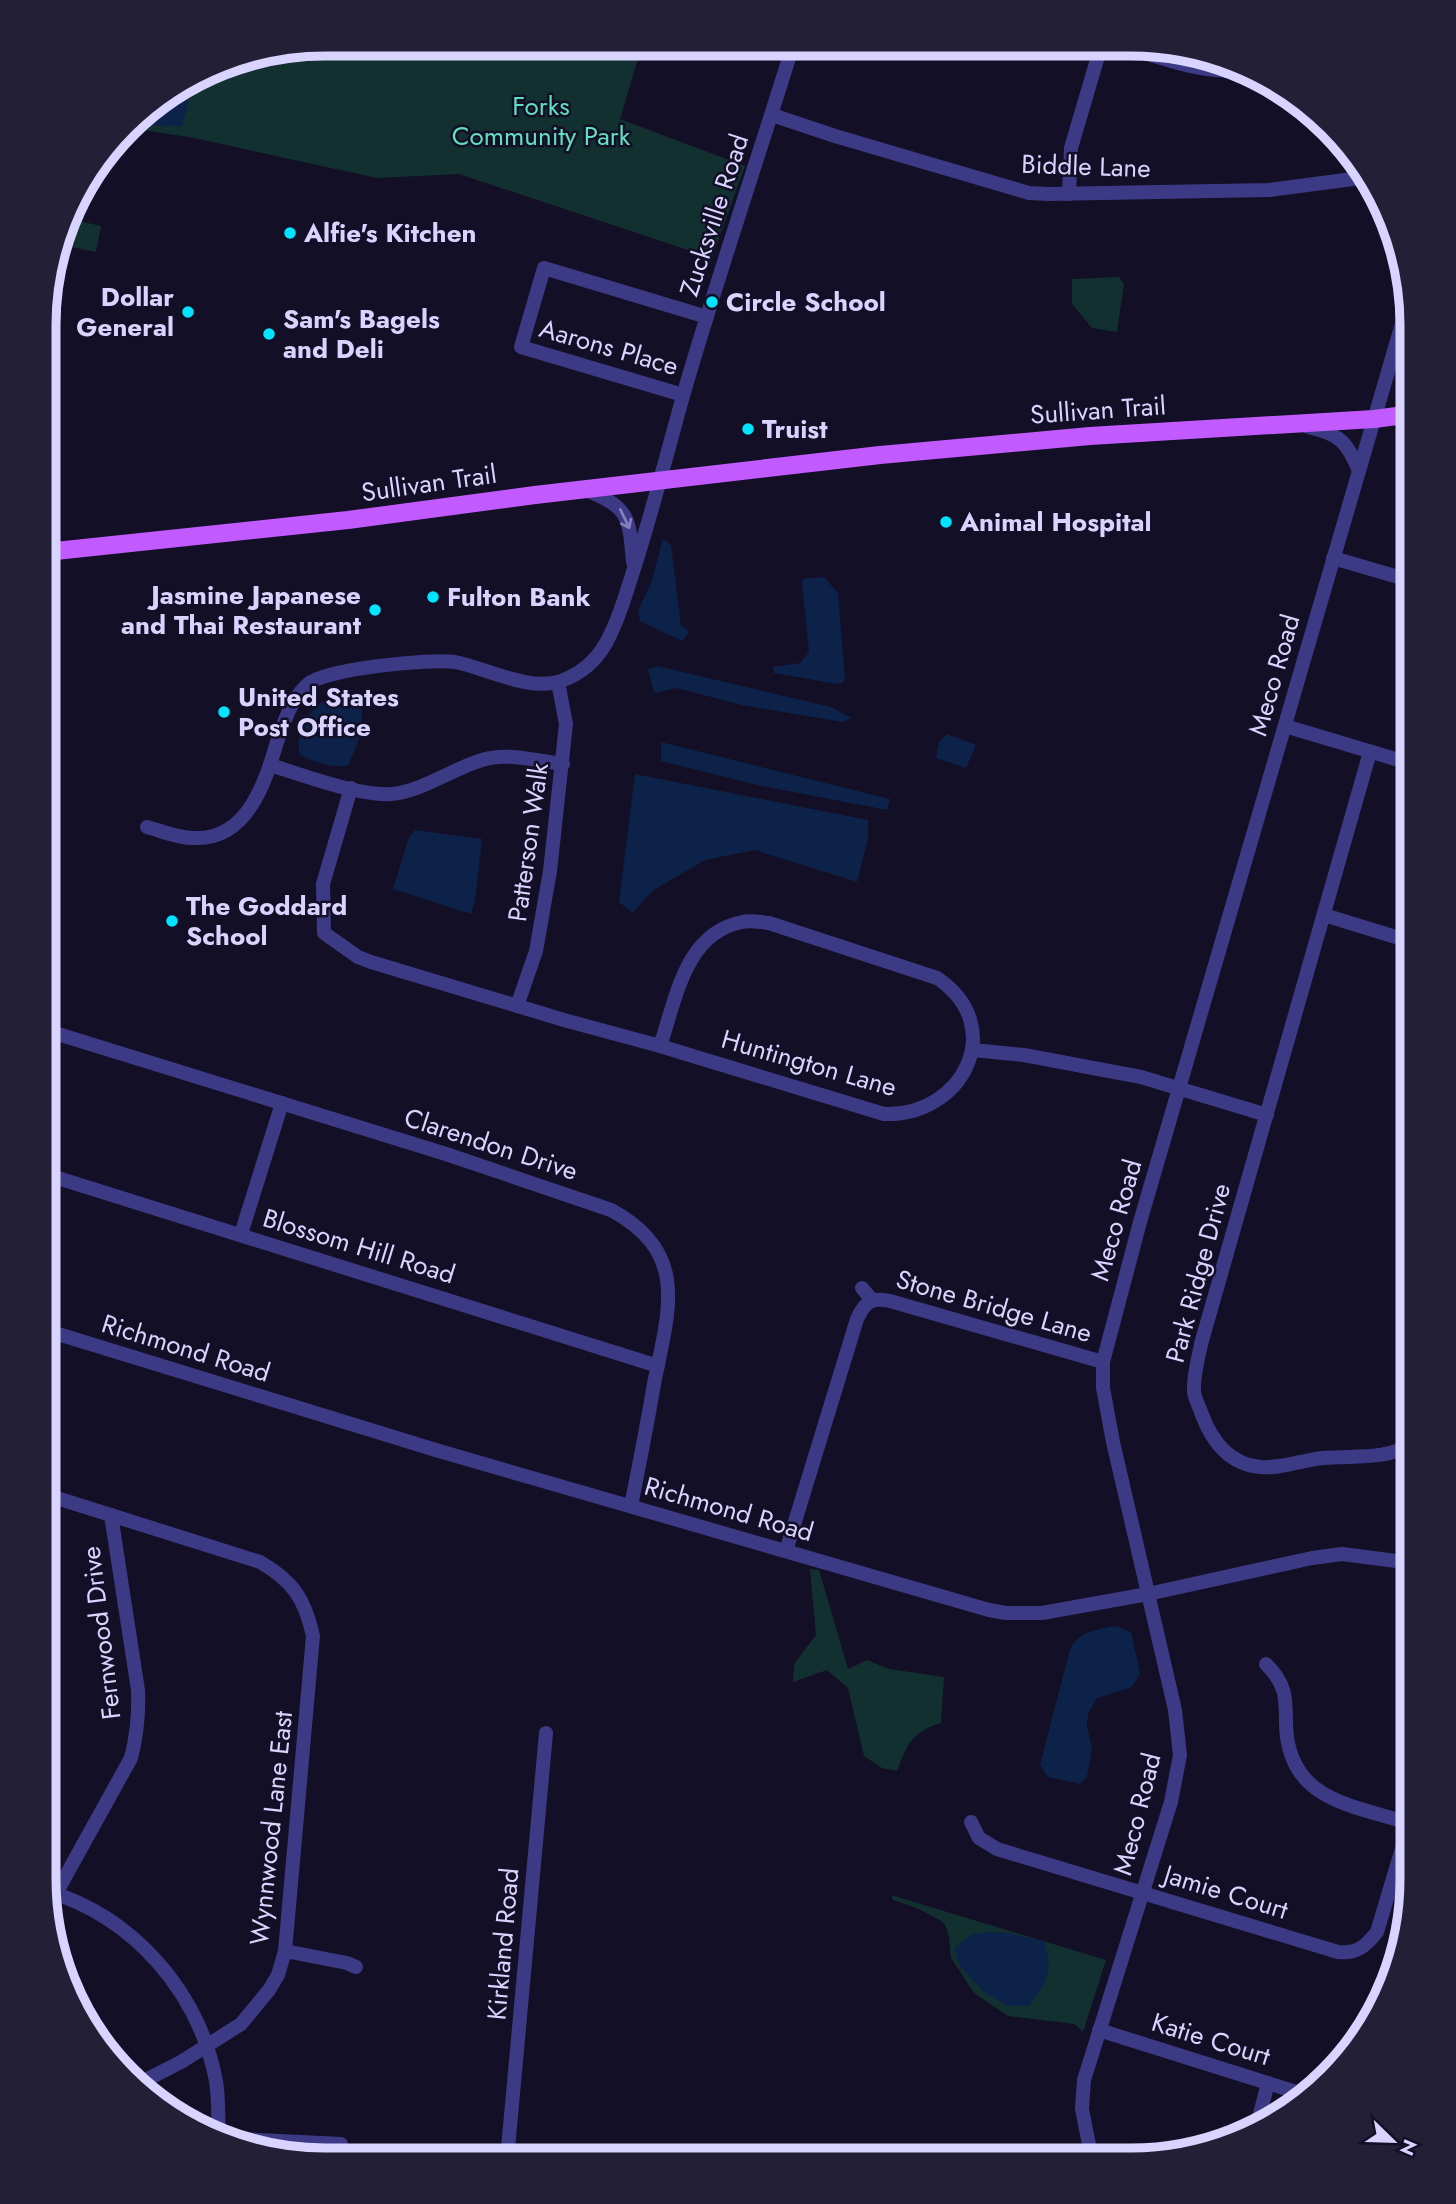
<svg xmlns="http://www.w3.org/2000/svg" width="1456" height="2204" font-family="Jost,sans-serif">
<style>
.green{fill:#12302f}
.water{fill:#0c2248}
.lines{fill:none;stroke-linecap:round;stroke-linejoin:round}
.minor{stroke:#3d3a85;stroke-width:14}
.major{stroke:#c25bff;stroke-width:18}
.oneway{stroke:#837fbc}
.poi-dot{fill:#00e5ff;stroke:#130f26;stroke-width:2.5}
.labels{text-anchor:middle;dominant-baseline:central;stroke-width:5;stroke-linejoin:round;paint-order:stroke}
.park-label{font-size:26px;fill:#5fe0c0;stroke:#130f26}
.street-label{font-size:26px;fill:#d9d4ff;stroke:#130f26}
.poi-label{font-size:26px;font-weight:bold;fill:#d9d4ff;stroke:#130f26;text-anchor:start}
.rim{fill:none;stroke:#d9d4ff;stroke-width:9}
</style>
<rect width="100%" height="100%" fill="#130f26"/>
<!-- green -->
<g class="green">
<polygon points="325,44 642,45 620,119 745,166 712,258 459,174 377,178 189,137 128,128 140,113 234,59"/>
<polygon points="70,219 101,226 96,252 61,245"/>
<polygon points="1119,277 1124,284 1117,332 1092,328 1072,304 1072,279"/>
<path d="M810 1569 819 1570 848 1669 867 1660 889 1669 944 1677 941 1723C912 1732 907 1744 897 1771L882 1768 864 1756 848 1688 827 1670 793 1682 794 1664 816 1635Z"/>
<polygon points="891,1895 1106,1960 1083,2032 1075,2024 1008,2016 974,1993 951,1958 949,1936 945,1925 938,1919 917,1908 893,1900"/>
</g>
<!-- water -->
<g class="water">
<polygon points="170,96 189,101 182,127 167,125 165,127 133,121 140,113"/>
<polygon points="663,539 671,545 681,626 687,629 689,633 682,641 640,621 638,611 651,583"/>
<polygon points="824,577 838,593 845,679 842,683 837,684 774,673 773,667 800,663 809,652 802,584 803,579"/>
<polygon points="657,666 831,707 852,718 842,722 742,705 677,688 654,693 648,670"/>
<path d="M337 693 354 694C371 714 358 744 348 765 332 769 315 762 300 755 293 727 313 704 337 693Z"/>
<polygon points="947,734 976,745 966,768 936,758 939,742"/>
<polygon points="661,742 890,799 887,810 762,786 661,761"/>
<polygon points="635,774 868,820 868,838 857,882 755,850 705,860 652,891 633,913 619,902"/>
<polygon points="415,830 482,839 475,901 471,914 393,889 409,837"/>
<path d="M1116 1626 1131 1632 1140 1673 1132 1687 1097 1698 1088 1714 1087 1726 1092 1748 1087 1777 1080 1784 1048 1777 1040 1765 1070 1649C1080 1630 1097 1630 1116 1626Z"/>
<path d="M987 1932 1008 1933 1044 1941C1054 1970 1047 1983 1029 2006H1007L983 1991 960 1966 954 1948 971 1935Z"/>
</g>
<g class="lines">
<!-- minor -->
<g class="minor">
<path d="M1122 46C1162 58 1204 75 1247 70"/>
<polyline points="772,115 835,136 1029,193 1048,194 1269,190 1368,177"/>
<polyline points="1069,194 1071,148 1101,46"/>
<polyline points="683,395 521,347 544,268 707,317"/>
<path d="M1308 427C1339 434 1347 441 1359 471"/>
<path d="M586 490C630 508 629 517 633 562"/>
<polyline points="1333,558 1412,581"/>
<polyline points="1285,726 1412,764"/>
<path d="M1370 752 1201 1344C1198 1360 1193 1376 1194 1392 1195 1399 1199 1406 1201 1412 1211 1440 1228 1464 1260 1467 1281 1469 1302 1460 1323 1458 1352 1455 1387 1461 1412 1443"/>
<path d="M270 765C303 775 358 796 391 794 421 792 454 768 482 760 507 752 538 761 563 764"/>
<path d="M351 788 323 884 324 933 358 957 371 962 564 1020 660 1046 884 1114C963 1117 1009 1026 937 978L769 923C760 922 750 920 742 922 685 933 676 999 660 1046"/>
<path d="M147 827C162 831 177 838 193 838 247 841 265 783 277 742 284 722 291 699 308 684 325 669 431 658 455 662 486 668 529 692 561 681 580 674 596 661 606 643 620 617 628 587 637 559 654 505 668 450 683 396 717 278 757 162 793 45"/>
<polyline points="1324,915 1412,942"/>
<polyline points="517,1006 536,951 550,871 566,724 558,682"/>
<path d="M45 1030 446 1154 611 1210C691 1253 668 1312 654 1384 647 1425 639 1466 631 1506"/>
<polyline points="973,1050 1024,1055 1141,1077 1267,1115"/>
<polyline points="45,1174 658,1366"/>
<polyline points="1412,1189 1412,1171"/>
<polyline points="241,1234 282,1103"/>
<polyline points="862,1288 872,1300"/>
<polyline points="45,1330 439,1451 989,1610 1006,1613 1042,1613 1148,1594 1312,1558 1342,1554 1412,1563"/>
<path d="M44 1494 260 1562C293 1581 305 1599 313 1636L285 1951 278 1975 269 1990 241 2024 181 2062 136 2085"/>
<path d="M786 1551 857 1319C865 1302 871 1297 890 1301L1103 1362"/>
<path d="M1266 1664C1286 1684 1286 1697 1286 1723 1287 1800 1351 1805 1409 1823"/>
<path d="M971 1822 979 1838 997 1849 1338 1952C1357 1954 1366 1946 1377 1932L1412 1815"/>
<path d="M47 1891C134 1917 199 1992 216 2081 219 2099 218 2121 219 2139"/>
<path d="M49 1906 131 1758C137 1735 139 1714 138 1690L111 1515"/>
<polyline points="285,1951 347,1963 356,1967"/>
<polyline points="1099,2030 1309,2096"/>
<polyline points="1256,2129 1268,2083"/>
<polyline points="219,2138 341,2144"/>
<polyline points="507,2159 546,1733"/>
<polyline points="1092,2160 1082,2109 1084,2080 1171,1802 1180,1755 1175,1710 1113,1442 1103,1388 1103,1362 1140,1222 1408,303"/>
</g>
<!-- major -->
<polyline class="major" points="46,552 348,520 535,495 880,455 1090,436 1374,419 1412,414"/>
</g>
<!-- one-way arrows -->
<defs><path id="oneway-shaft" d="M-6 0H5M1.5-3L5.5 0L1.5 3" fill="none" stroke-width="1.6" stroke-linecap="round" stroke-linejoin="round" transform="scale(1.75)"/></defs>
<use class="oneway" href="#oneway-shaft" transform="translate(625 519) rotate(64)"/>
<!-- markers -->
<g class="poi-dot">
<circle cx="290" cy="233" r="7"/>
<circle cx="712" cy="302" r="7"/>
<circle cx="188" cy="312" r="7"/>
<circle cx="269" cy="334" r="7"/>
<circle cx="748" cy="429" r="7"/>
<circle cx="946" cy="522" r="7"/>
<circle cx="433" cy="597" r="7"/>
<circle cx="375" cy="610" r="7"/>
<circle cx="224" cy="712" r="7"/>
<circle cx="172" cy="921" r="7"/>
</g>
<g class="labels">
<!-- park labels -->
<g class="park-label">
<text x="541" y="106">Forks<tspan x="541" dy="30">Community Park</tspan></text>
</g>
<!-- street labels -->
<g class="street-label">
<text transform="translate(1086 166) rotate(2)">Biddle Lane</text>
<text transform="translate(714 215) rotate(-72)">Zucksville Road</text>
<text transform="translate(609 347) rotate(16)">Aarons Place</text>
<text transform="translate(1098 410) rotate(-4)">Sullivan Trail</text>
<text transform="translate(429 483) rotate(-8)">Sullivan Trail</text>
<text transform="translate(1274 675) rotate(-74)">Meco Road</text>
<text transform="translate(528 842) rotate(-82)">Patterson Walk</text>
<text transform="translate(809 1063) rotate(16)">Huntington Lane</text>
<text transform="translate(491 1144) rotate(18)">Clarendon Drive</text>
<text transform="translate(1116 1220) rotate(-74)">Meco Road</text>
<text transform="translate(359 1246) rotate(17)">Blossom Hill Road</text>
<text transform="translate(1198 1273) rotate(-75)">Park Ridge Drive</text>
<text transform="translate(994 1306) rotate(16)">Stone Bridge Lane</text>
<text transform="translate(186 1348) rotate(17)">Richmond Road</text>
<text transform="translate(729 1509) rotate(16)">Richmond Road</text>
<text transform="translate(101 1633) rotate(-97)">Fernwood Drive</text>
<text transform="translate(1137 1814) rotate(-76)">Meco Road</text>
<text transform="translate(271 1828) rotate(-84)">Wynnwood Lane East</text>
<text transform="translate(1226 1892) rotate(17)">Jamie Court</text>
<text transform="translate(503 1944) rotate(-85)">Kirkland Road</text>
<text transform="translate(1211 2039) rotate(17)">Katie Court</text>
</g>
<!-- poi labels -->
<g class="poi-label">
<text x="304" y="233">Alfie's Kitchen</text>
<text x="174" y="297" text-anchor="end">Dollar<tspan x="174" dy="30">General</tspan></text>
<text x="726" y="302">Circle School</text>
<text x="283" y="319">Sam's Bagels<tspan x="283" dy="30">and Deli</tspan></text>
<text x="762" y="429">Truist</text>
<text x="960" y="522">Animal Hospital</text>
<text x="361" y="595" text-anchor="end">Jasmine Japanese<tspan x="361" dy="30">and Thai Restaurant</tspan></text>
<text x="447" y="597">Fulton Bank</text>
<text x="238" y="697">United States<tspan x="238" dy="30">Post Office</tspan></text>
<text x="186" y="906">The Goddard<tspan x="186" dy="30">School</tspan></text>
</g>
</g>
<!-- crop -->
<path d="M0 0H1456V2204H0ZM325 56H1131A269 269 0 0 1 1400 325V1879A269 269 0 0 1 1131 2148H325A269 269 0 0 1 56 1879V325A269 269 0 0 1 325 56Z" fill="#231f37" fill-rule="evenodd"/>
<path class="rim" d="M325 56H1131A269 269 0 0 1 1400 325V1879A269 269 0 0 1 1131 2148H325A269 269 0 0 1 56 1879V325A269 269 0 0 1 325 56Z"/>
<!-- north arrow -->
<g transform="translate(1393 2141) rotate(113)" stroke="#130f26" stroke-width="5" paint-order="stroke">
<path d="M0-5L12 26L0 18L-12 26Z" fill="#d9d4ff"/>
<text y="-10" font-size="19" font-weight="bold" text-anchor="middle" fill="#d9d4ff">N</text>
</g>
</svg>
